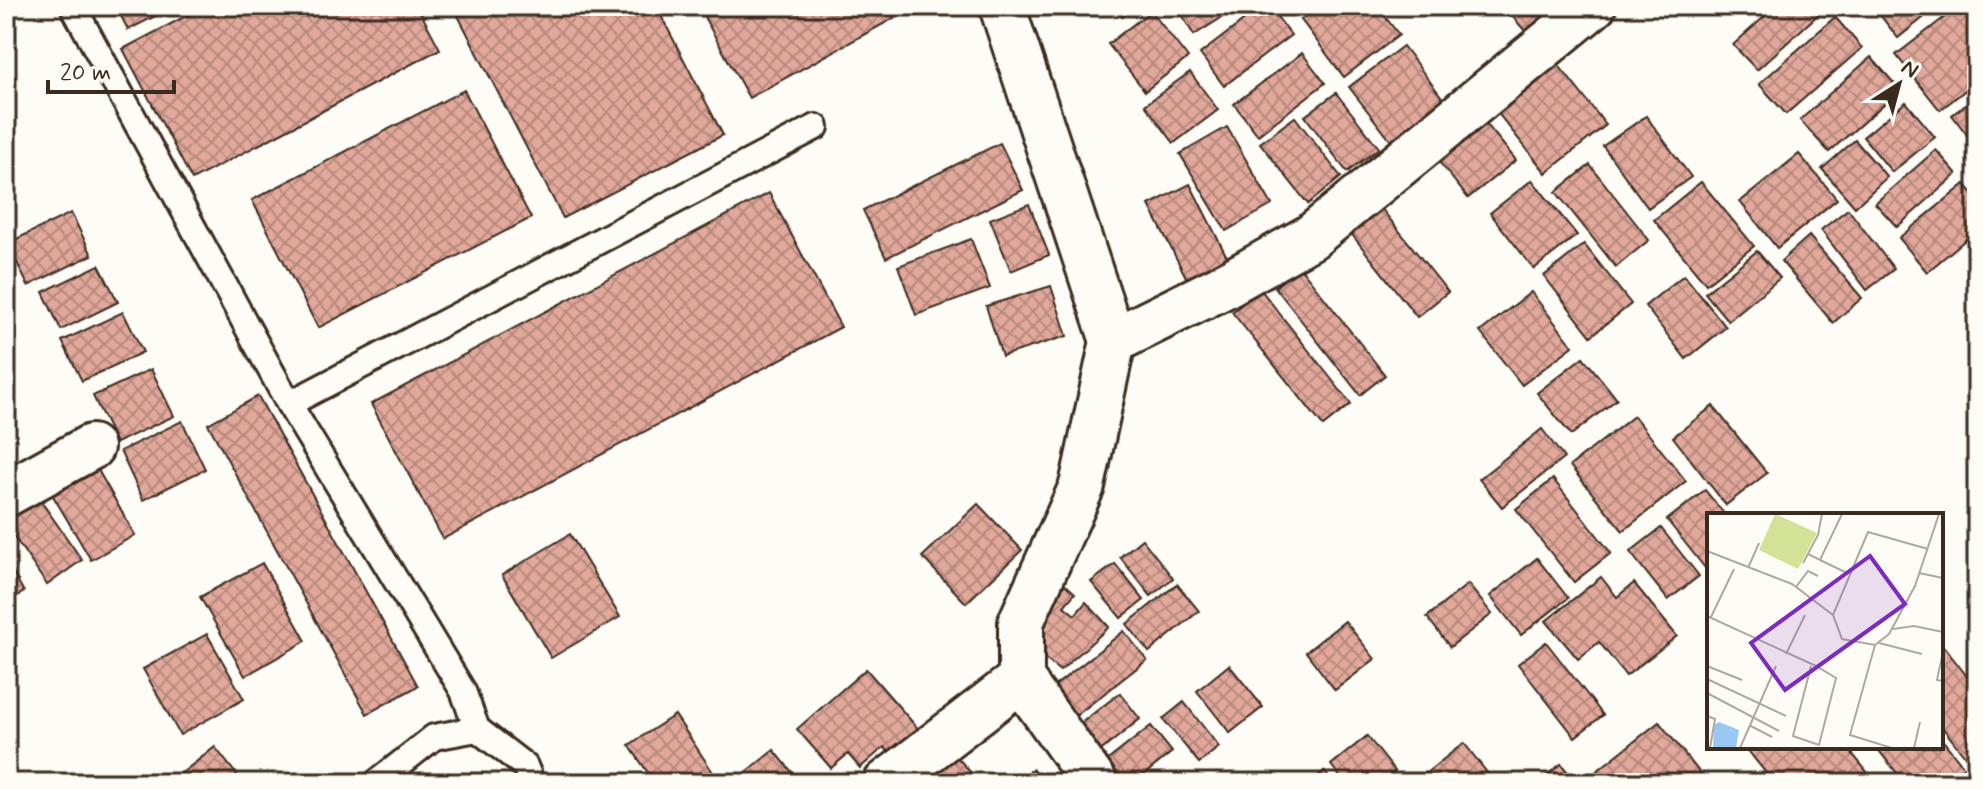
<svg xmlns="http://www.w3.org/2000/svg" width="1983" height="789" font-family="Mynerve,sans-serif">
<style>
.building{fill:url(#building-cross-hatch);stroke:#3b2a1e;stroke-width:2}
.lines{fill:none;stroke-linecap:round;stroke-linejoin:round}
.service-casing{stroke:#3b2a1e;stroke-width:30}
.minor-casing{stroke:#3b2a1e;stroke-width:50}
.service{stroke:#fdfcf7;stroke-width:24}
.minor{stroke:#fdfcf7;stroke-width:44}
.inset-road{fill:none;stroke:#afa8a0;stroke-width:2}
.view{fill:#7b2cbf;fill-opacity:0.15;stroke:#7b2cbf;stroke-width:4}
.inset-edge{fill:none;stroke:#3b2a1e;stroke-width:4}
</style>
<defs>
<pattern id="building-cross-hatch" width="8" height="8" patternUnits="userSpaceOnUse" patternTransform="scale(2)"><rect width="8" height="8" fill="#e1a89b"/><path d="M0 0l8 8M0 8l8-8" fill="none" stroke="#b8897e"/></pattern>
</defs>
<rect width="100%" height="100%" fill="#fdfcf7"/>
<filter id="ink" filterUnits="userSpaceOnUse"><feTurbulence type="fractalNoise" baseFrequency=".0125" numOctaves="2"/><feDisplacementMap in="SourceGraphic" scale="16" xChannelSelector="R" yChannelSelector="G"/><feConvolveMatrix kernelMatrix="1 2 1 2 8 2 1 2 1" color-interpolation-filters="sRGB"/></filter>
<g filter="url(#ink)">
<!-- building -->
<g class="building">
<polygon points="116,6 175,6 128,30"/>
<polygon points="205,6 417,6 440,49 192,180 123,49"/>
<polygon points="453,6 656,6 723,135 563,218"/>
<polygon points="698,6 887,6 894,18 749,98"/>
<polygon points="1118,6 1146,6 1122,16"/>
<polygon points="1176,6 1240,6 1194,35"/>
<polygon points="1263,6 1269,6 1291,35 1224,86 1200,54"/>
<polygon points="1319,6 1377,6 1399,35 1344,77 1301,20"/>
<polygon points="1503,6 1573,6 1534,41"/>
<polygon points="1776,6 1820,6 1823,10 1757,70 1733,45"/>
<polygon points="1873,6 1938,6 1898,38"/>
<polygon points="1959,6 1977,24 1977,81 1940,110 1896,55"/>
<polygon points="1151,11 1188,58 1145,91 1108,44"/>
<polygon points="1835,17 1862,48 1786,114 1759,84"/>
<polygon points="1403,46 1444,100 1391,141 1349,87"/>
<polygon points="1302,53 1325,83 1258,135 1234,104"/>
<polygon points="1871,57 1900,90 1829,152 1800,120"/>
<polygon points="1553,58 1606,125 1546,173 1492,106"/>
<polygon points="1190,72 1218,110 1174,143 1145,105"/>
<polygon points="464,90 531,218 318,328 252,200"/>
<polygon points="1336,93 1379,148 1347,172 1305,116"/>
<polygon points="1977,96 1977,148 1952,115"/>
<polygon points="1906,102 1935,137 1892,172 1863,137"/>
<polygon points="1479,115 1516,160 1468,198 1432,153"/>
<polygon points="1646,116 1691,177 1648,208 1603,146"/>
<polygon points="1295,117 1341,177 1308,204 1260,143"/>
<polygon points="1227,127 1272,205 1226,231 1180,154"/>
<polygon points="1855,140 1887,177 1855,207 1822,169"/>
<polygon points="1000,143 1023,190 886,258 863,210"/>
<polygon points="1936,150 1957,174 1897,227 1875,203"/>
<polygon points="1799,154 1837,199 1777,248 1740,202"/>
<polygon points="1590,165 1649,240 1616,267 1556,192"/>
<polygon points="1532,180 1577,235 1534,269 1490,213"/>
<polygon points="1701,182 1754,246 1706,284 1654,220"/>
<polygon points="1190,184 1230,263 1189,283 1149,205"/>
<polygon points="1965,184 1977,198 1977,230 1927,272 1899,238"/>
<polygon points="769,193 841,327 443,539 371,404"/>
<polygon points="1377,203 1448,292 1417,317 1346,227"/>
<polygon points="1029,204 1049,255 1011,271 990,219"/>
<polygon points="1848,209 1894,269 1867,290 1821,230"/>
<polygon points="71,213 92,255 28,286 8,243"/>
<polygon points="1809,236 1862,298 1833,323 1781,261"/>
<polygon points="971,239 990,288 916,315 898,266"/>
<polygon points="1584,244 1631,304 1591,336 1544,276"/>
<polygon points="1757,251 1780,278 1728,321 1705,293"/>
<polygon points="99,265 118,302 61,330 43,292"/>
<polygon points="1300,267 1385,375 1360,395 1275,287"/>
<polygon points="1684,275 1726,327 1686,359 1645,306"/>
<polygon points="1051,286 1067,336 1002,356 986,306"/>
<polygon points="1261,290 1351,404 1323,426 1232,312"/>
<polygon points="1531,292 1573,346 1522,385 1480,332"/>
<polygon points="123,312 143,352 82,381 62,341"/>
<polygon points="1583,357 1617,399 1571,435 1537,393"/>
<polygon points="151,369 174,416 116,443 93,396"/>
<polygon points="258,396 418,686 367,714 208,424"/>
<polygon points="1713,406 1767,473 1726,505 1673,437"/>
<polygon points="1634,416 1686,481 1623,531 1570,466"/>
<polygon points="182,421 205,469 143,500 120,451"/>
<polygon points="1542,429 1564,458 1502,507 1479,479"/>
<polygon points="94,463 135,535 91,560 49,489"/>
<polygon points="1553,479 1611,553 1574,582 1516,509"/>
<polygon points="1705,490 1725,515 1709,515 1709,573 1667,520"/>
<polygon points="38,497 82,560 47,585 6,525 6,519"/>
<polygon points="978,504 1022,550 966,603 922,557"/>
<polygon points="1661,528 1699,576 1668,600 1630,552"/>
<polygon points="570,534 620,617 551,658 502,575"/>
<polygon points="1142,539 1173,578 1151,596 1120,557"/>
<polygon points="1537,558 1568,598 1521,635 1490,596"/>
<polygon points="6,560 24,592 6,602"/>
<polygon points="262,563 306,641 245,676 200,597"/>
<polygon points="1115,564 1144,600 1121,618 1091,582"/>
<polygon points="1056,576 1075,593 1064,606 1075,615 1086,602 1109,627 1060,671 1039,654"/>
<polygon points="1601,577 1617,597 1634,583 1677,636 1626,676 1599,642 1578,659 1546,621"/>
<polygon points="1177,584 1199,611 1149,652 1127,624"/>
<polygon points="1468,584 1492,614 1450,647 1427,617"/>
<polygon points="1345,621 1375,659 1335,690 1306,652"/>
<polygon points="1124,631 1147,660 1074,717 1051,689"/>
<polygon points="207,634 244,699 180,735 143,669"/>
<polygon points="1546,642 1603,715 1575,737 1518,664"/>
<polygon points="1941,643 1977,689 1977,771 1941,726"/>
<polygon points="1229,665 1263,707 1230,733 1197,691"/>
<polygon points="866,669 920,731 892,755 884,747 860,768 848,754 831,768 797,729"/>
<polygon points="1120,693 1140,719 1093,757 1072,730"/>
<polygon points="1184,702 1219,747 1199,763 1163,719"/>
<polygon points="675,715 716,777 706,783 655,783 629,745"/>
<polygon points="1659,722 1708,783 1592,783 1588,778"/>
<polygon points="1151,726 1172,752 1134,783 1118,783 1103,764"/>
<polygon points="1367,736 1395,771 1380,783 1345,783 1331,765"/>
<polygon points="1941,738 1964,767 1943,783 1905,783 1876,747 1941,747"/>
<polygon points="1464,743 1495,783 1418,783 1416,781"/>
<polygon points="215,747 243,783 169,783"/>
<polygon points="1745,747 1847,747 1876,783 1774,783"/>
<polygon points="950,749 980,783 914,783"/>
<polygon points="774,750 801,783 735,783 734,782"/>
<polygon points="1561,764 1577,783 1537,783"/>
<polygon points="1032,769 1045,783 1018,783"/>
<polygon points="1324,771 1333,783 1310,783"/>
</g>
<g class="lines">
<!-- service casing -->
<g class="service-casing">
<g id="service">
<polyline points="73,6 289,404 463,691 477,729 525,766 532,783"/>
<polyline points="289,404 816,127"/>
<polyline points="376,783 434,737 477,729"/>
</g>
</g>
<!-- minor casing -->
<g class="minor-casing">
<g id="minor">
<polyline points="1002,6 1113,341 1082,486 1021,622 1021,679 1095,783"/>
<polyline points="1113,341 1220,288 1311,237 1593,6"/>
<polyline points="6,494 91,447"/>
<polyline points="886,783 1021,679"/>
</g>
</g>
<!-- service -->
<use href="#service" class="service"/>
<!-- minor -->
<use href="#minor" class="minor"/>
</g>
</g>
<!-- overview -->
<g transform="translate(1707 513)">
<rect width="236" height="236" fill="#fdfcf7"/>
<path d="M68 1 110 20 91 56 52 37Z" fill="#d2e397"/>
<path d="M12 209 32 217 29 235H6L7 212Z" fill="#9ac8f5"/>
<path class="inset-road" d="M0 38 85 71 126 102 135 126 168 132 182 121 208 73 232 1M101 41 113 47 135 1M113 47 140 60M96 50 111 22 115 1M41 55 52 30M212 60 236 65M89 74 101 58 111 63M126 102 161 19 221 36M0 103 109 153 129 165 112 232 86 223 104 153M4 104 27 56M186 116 207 113 236 119M172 130 215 141M168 132 143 222 185 235M236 139 230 167 236 168M79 141 98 102M0 153 35 167M0 166 79 203M0 180 72 218M0 203 8 206 3 235M42 212 65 224M33 235 69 153M207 235 213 209"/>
<path class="view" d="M163 43 198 91 78 177 44 130Z"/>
<rect width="236" height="236" class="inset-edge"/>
</g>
<!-- margin -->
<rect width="1983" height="789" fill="none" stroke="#fdfcf7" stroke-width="32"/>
<rect x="16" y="16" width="1951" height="757" fill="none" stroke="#3b2a1e" stroke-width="3" filter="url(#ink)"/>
<!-- north arrow -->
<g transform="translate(1899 84) rotate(36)" stroke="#fdfcf7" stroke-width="6" paint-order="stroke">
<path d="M0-6L14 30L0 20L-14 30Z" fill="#3b2a1e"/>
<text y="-12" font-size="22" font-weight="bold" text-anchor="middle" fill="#3b2a1e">N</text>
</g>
<!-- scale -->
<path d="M48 80v12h126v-12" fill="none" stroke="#3b2a1e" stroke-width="4"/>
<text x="60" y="80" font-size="24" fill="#3b2a1e" stroke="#fdfcf7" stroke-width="6" paint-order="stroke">20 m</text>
</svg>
